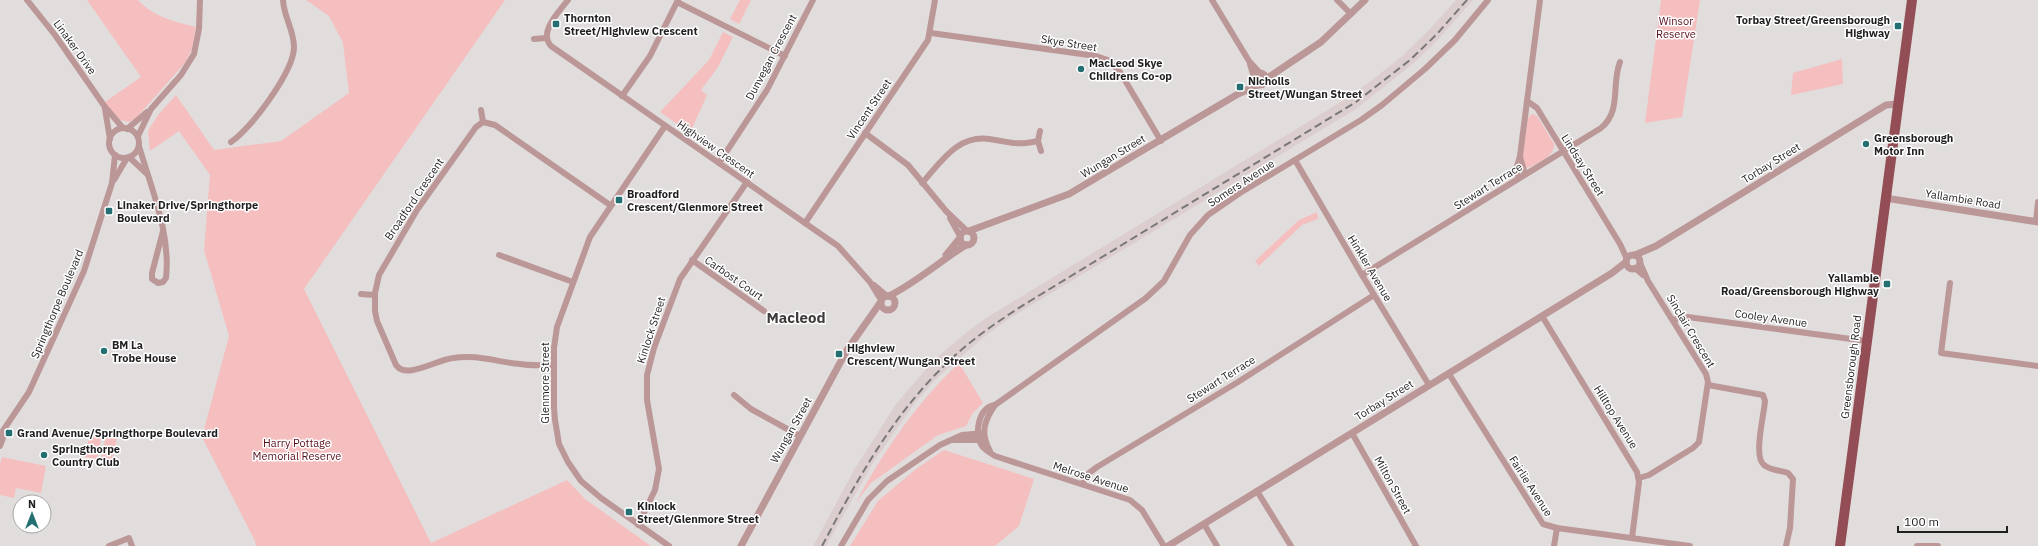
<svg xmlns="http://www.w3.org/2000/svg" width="2038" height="546" font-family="'IBM Plex Sans',sans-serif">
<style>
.built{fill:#dccece}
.green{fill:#f5bebf}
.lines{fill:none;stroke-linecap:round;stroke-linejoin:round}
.minor{stroke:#bc9798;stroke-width:6}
.tertiary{stroke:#bc9798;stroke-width:7}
.trunk{stroke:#924e54;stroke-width:10}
.rail{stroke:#7a7777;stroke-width:2;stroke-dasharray:8 4;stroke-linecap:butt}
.poi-dot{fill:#246f71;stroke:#fff;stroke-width:1.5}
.labels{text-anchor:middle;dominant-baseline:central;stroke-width:3;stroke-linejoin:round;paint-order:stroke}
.poi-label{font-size:11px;font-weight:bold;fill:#201e1e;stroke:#fff;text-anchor:start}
.park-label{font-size:11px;fill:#560e1a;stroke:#fff}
.street-label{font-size:11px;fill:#201e1e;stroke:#fff}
.district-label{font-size:15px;font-weight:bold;fill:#3f3b3b;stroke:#fff}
</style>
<rect width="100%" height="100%" fill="#e2dddd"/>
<!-- built -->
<polygon class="built" points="1456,0 1473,0 1437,41 1414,63 1356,109 1010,318 985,336 935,380 914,404 873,463 826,546 813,546 854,470 896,404 934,360 967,332 986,318 1339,103 1371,81 1401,57 1427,32"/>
<!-- green -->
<g class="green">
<path d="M87 0H138C154 17 175 22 196 27L192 49 185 63 136 118 129 122 121 120 109 110 105 102 141 77Z"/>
<polygon points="306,0 505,0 304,289 431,543 567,480 585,499 651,546 256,546 255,541 202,437 229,336 204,250 210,175 179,131 150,151 148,131 158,115 176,95 214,150 281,141 349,93 343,43 329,16"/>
<polygon points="740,0 751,0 739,24 730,19"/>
<polygon points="1661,0 1700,0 1682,117 1645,123"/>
<polygon points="723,32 733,37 718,67 701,90 707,95 690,133 660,112 709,60"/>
<polygon points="1842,59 1843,84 1791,95 1793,73"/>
<path d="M1532 114 1537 116 1554 144C1556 155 1536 165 1527 168L1522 163 1528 118Z"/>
<polygon points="1317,212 1318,219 1302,225 1259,266 1255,261 1299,220"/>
<path d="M959 363 983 403 972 414 966 426 938 435 871 483 856 502C886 448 914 406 959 363Z"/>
<polygon points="90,432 102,434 97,459 85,457"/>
<polygon points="106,435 117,437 112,462 101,460"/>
<polygon points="944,450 1034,479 1019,526 995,546 850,546 878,501 916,469"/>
<polygon points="2,457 46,466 41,493 16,488 14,498 0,495 0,464"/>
</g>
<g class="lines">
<!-- minor -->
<g class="minor">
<polyline points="27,0 55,35 105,107 123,128"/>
<path d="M568 0C559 12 538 32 551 46L838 246 870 282 881 300"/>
<polyline points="1212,0 1249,61 1260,73"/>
<polyline points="1337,0 1351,14"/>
<polyline points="677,2 785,56"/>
<polyline points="931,33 1096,56 1108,60 1120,72 1161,141"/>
<polyline points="534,39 546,38"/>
<polyline points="1250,64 1254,77"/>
<polyline points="622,96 650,56 678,0"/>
<polyline points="1527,101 1537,108 1620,244 1627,259"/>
<polyline points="105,109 110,139"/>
<polyline points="481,110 483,122"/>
<polyline points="665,126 590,237 557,327 554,348 554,407 555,420 559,444 568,462 581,481 601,498 669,546"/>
<circle cx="124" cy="143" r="15"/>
<polyline points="127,129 147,112"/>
<polyline points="1040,131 1038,141 1041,151"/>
<polyline points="865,133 908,165 946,211 967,231"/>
<polyline points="138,136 151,109 181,75 194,54 199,29 200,0"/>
<path d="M231 142C251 129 294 71 294 47 294 30 284 18 283 0"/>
<path d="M139 146C151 188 171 233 166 278L163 282 158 283 152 279V273L163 231"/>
<polyline points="129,157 146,173"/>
<polyline points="1520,157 1525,174"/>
<polyline points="1295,160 1362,275 1429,385"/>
<polyline points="719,163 767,90 813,0"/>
<polyline points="1519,178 1516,170 1520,156 1540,0"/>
<polyline points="114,180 127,158"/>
<path d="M922 183C941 162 957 135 989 139 1011 142 1015 146 1038 141"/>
<polyline points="950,218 960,236"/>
<polyline points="2036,221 2038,202"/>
<polyline points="805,223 928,40 935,0"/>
<polyline points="499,255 573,282"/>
<polyline points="692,260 764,311"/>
<polyline points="1635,268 1643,275"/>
<path d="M1362 275 1601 128C1622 111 1611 84 1620 62"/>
<polyline points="1950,283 1941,353 2038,366"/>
<polyline points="874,285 887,296"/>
<polyline points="361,294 374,295"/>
<polyline points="1542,316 1637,472 1639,482 1632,538"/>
<polyline points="1673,320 1688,317 1866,341"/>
<path d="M554 365C543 365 531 366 520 364 497 362 476 354 453 358 436 360 406 380 396 365L377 321 375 311V293L379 275 417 210 476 127 483 122 495 125 610 205"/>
<polyline points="1449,374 1543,524 1557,528 1690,546"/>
<path d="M1708 385 1763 395 1765 401C1764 415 1753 457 1764 465 1771 471 1780 470 1788 473L1793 479 1790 528 1786 546"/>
<polyline points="734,395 751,409 800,436"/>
<polyline points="1352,433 1416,546"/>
<polyline points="0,435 29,392 84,271 112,183 115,155"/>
<polyline points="953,440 984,440"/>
<polyline points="0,446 6,430"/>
<path d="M990 451C980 433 984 421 995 405"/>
<polyline points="1639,478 1649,475 1693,448 1699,442 1708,382 1706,374 1648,281 1640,263"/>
<polyline points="1082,484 1089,473 1097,467 1238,382 1374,295"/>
<polyline points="1257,491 1291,546"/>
<polyline points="1204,524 1217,546"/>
<polyline points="638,525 655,490 659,469 647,400 647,375 654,348 680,279 747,182"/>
<polyline points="109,546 129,538 132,546"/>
<polyline points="841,546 868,500 887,481 940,445 962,435 984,433"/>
<path d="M1164 546 1142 510 1130 500 995 456C990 453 985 450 982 446 974 433 978 408 995 405L1146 298 1164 281 1190 235 1208 215 1240 193 1361 120 1382 105 1425 69 1455 40 1488 0"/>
<polyline points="1554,546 1557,528"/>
<polyline points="1917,546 1938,546"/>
</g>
<!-- tertiary -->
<g class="tertiary">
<circle cx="1260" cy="79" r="6"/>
<polyline points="1266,79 1321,42 1365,0"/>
<polyline points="1885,198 2038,222"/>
<circle cx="967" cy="238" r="7"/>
<polyline points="969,231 1069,194 1238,94 1258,85"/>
<polyline points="946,255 960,238"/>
<polyline points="1635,255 1656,246 1886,105 1898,104"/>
<circle cx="1633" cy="262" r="7"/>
<circle cx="888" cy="303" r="7"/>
<path d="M889 296C917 282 940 261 966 245"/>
<polyline points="741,546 847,350 880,303"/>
<polyline points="1168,546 1612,273 1626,262"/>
</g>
<!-- trunk -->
<polyline class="trunk" points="1840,546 1912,0"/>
<!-- rail -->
<path class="rail" d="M822 546C857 480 893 414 948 362 973 338 1001 319 1030 301L1356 102 1410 60 1437 34 1467 0"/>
</g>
<!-- markers -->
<g class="poi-dot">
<rect x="552" y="20" width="8" height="8" rx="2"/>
<rect x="1894" y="22" width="8" height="8" rx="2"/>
<circle cx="1081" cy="69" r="4"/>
<rect x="1236" y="83" width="8" height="8" rx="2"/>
<circle cx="1866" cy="144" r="4"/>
<rect x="615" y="196" width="8" height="8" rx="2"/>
<rect x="105" y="207" width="8" height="8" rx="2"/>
<rect x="1883" y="280" width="8" height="8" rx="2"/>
<circle cx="104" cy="351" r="4"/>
<rect x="835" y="350" width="8" height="8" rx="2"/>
<rect x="5" y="429" width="8" height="8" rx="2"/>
<circle cx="44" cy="455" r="4"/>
<rect x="625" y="508" width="8" height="8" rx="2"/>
</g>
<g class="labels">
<!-- poi labels -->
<g class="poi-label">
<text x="564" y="18">Thornton<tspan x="564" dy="13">Street/Highview Crescent</tspan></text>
<text x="1890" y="20" text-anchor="end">Torbay Street/Greensborough<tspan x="1890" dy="13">Highway</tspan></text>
<text x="1089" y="63">MacLeod Skye<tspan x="1089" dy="13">Childrens Co-op</tspan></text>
<text x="1248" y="81">Nicholls<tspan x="1248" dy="13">Street/Wungan Street</tspan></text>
<text x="1874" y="138">Greensborough<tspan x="1874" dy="13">Motor Inn</tspan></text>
<text x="627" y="194">Broadford<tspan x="627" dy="13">Crescent/Glenmore Street</tspan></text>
<text x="117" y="205">Linaker Drive/Springthorpe<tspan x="117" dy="13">Boulevard</tspan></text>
<text x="1879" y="278" text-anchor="end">Yallambie<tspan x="1879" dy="13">Road/Greensborough Highway</tspan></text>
<text x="112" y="345">BM La<tspan x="112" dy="13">Trobe House</tspan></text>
<text x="847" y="348">Highview<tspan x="847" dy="13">Crescent/Wungan Street</tspan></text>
<text x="17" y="433">Grand Avenue/Springthorpe Boulevard</text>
<text x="52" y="449">Springthorpe<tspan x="52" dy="13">Country Club</tspan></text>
<text x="637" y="506">Kinlock<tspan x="637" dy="13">Street/Glenmore Street</tspan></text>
</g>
<!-- park labels -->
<g class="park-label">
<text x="1676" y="21">Winsor<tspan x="1676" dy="13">Reserve</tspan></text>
<text x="297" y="443">Harry Pottage<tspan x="297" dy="13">Memorial Reserve</tspan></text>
</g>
<!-- street labels -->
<g class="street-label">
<text transform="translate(1069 43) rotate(9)">Skye Street</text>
<text transform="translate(75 47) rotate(54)">Linaker Drive</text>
<text transform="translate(771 57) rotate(-62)">Dunvegan Crescent</text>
<text transform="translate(869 109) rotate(-56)">Vincent Street</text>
<text transform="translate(716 149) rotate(35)">Highview Crescent</text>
<text transform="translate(1113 156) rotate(-31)">Wungan Street</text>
<text transform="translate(1771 163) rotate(-32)">Torbay Street</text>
<text transform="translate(1583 165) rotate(58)">Lindsay Street</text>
<text transform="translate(1241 183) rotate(-33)">Somers Avenue</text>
<text transform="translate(1488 186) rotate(-32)">Stewart Terrace</text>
<text transform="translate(414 199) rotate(-56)">Broadford Crescent</text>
<text transform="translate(1963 199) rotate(9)">Yallambie Road</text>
<text transform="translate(1370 268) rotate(59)">Hinkler Avenue</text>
<text transform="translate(734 278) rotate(35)">Carbost Court</text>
<text transform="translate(57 304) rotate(-67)">Springthorpe Boulevard</text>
<text transform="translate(1771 318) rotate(8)">Cooley Avenue</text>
<text transform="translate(651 330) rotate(-72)">Kinlock Street</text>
<text transform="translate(1691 331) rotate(59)">Sinclair Crescent</text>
<text transform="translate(1851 367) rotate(-83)">Greensborough Road</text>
<text transform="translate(1221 379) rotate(-32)">Stewart Terrace</text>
<text transform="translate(545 383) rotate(-90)">Glenmore Street</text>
<text transform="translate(1384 400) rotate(-32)">Torbay Street</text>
<text transform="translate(1616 417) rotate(58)">Hilltop Avenue</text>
<text transform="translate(791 430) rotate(-61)">Wungan Street</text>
<text transform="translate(1091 477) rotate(18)">Melrose Avenue</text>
<text transform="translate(1393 485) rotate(61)">Milton Street</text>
<text transform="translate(1531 486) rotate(57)">Fairlie Avenue</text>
</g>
<!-- district labels -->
<g class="district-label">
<text x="796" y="317">Macleod</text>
</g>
</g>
<!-- north arrow -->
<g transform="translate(32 514)"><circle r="19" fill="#ffffff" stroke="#a6a5a5"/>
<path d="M0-3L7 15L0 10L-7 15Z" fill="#246f71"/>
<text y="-6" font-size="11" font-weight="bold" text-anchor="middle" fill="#201e1e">N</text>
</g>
<!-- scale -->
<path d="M1898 526v6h109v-6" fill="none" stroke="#201e1e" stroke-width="2"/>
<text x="1904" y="526" font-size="12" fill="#201e1e" stroke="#ffffff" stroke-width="3" paint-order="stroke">100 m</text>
</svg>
